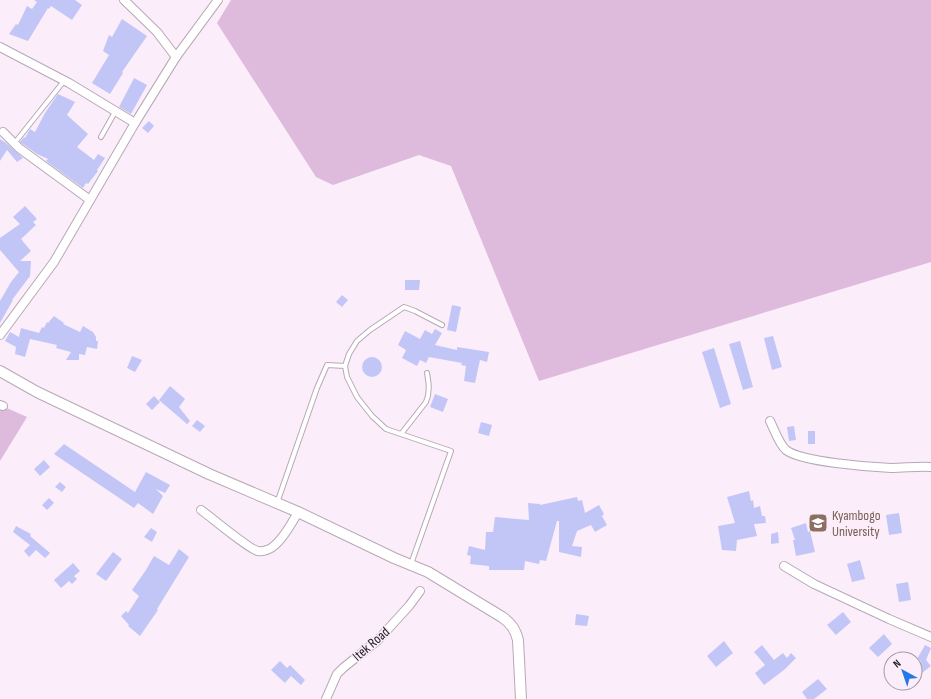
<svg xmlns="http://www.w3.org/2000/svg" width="931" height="699" font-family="'Sofia Sans Condensed',sans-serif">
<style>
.green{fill:#debadc}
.building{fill:#c2c6f7}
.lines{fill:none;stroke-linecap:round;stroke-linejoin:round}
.service-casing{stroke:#b6a9b5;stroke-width:6}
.minor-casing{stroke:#b6a9b5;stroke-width:10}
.tertiary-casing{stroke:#b6a9b5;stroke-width:12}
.service{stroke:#fff;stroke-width:4}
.minor{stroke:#fff;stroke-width:8}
.tertiary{stroke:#fff;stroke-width:10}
.labels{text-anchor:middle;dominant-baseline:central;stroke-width:3;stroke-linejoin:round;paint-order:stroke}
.education-label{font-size:14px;fill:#785e54;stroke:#fcedfb;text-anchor:start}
.street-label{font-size:14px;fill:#252025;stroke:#fcedfb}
</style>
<rect width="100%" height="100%" fill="#fcedfb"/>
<!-- green -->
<g class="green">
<polygon points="231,0 931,0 931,262 539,381 451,166 419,155 333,185 316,177 217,23"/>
<polygon points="0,405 27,417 0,461"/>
</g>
<!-- building -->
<g class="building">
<polygon points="34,0 75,0 82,5 72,20 51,6 49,9 48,8 28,41 9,34 16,24 18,25 27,6 32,9 37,2"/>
<polygon points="122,19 147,36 122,72 123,73 110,94 92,83 109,55 103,51 109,35 112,37"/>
<polygon points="134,78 147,85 131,114 119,107"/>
<polygon points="58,94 75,102 67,115 88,134 77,147 94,160 98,154 105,158 97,170 98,171 88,184 86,183 83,188 46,161 48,159 37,154 20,142 24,137 25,138 30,129 35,132 45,113"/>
<polygon points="149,121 154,126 148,133 142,128"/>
<polygon points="0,139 6,143 23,158 17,162 7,150 0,161"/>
<polygon points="25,206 37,219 33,222 36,225 21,239 31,251 20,261 31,261 30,276 12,300 13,300 0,323 0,301 11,282 19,272 0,250 0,238 20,224 13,217"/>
<polygon points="405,280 420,280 419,290 405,290"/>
<polygon points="342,295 348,300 342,307 336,302"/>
<polygon points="452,305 461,307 456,332 447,330"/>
<polygon points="54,316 64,323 63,324 80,332 83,326 93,332 96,337 96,341 98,341 97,349 87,347 85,355 79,354 79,360 66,360 71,352 56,348 57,345 30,339 25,357 15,354 16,347 5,341 10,332 19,337 21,328 39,333 42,327 44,328 47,322 48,323"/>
<polygon points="435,329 442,333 435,345 457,350 457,347 489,352 487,362 480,360 475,383 464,381 466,366 461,365 462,363 429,357 426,363 420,360 417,366 402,358 406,350 398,345 405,331 420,339 425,330 432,334"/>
<polygon points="773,336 782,367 772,370 764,338"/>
<polygon points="740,341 753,387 743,390 729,344"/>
<polygon points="714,348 731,404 720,408 702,352"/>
<polygon points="132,356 142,360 135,372 127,368"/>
<circle cx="372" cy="367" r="10"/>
<polygon points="170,386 185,399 179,407 190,421 187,424 159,400"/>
<polygon points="435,394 448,399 443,412 430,407"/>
<polygon points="154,396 160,402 152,410 146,404"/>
<polygon points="197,420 205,426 200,432 192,426"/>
<polygon points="481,422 492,425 489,436 478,433"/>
<polygon points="794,426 796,440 789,441 787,427"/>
<rect x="808" y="431" width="7" height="13"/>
<polygon points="64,444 135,492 146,472 170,485 165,493 156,489 163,496 153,514 138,503 134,508 54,454"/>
<polygon points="44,460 50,467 40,476 34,469"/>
<polygon points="60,482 66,487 62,492 55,487"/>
<polygon points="749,491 751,501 753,500 754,508 760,506 762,516 765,516 766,523 754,524 757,536 737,540 736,551 722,550 718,526 735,523 727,497"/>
<polygon points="577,497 578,501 582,500 585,513 599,505 604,514 602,516 607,525 595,532 591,525 577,531 572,546 582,547 581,557 559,552 559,521 557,521 546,561 540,560 539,564 525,561 524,570 489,570 489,566 470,564 471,556 467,555 469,546 485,550 486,532 493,532 495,517 529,520 528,503 540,504 540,505"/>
<polygon points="49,498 54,503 47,510 42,505"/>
<polygon points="899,513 902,533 889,535 886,515"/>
<polygon points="806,523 808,532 810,531 815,552 796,556 793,540 795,540 791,528"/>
<polygon points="16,526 31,534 30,536 50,553 45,558 36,550 29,557 24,551 30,545 13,532"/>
<polygon points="151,528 157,532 152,542 144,537"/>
<polygon points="778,532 779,543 771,544 771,534"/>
<polygon points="179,549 189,557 157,609 158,610 140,636 128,626 129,625 121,616 126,611 128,613 139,596 132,590 146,570 154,556 169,565"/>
<polygon points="113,552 122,559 106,581 96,574"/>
<polygon points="860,560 865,579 852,582 847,564"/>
<polygon points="73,563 80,571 74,576 77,579 72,584 69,581 61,588 54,580"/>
<polygon points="908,582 911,600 899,602 896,584"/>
<polygon points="843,612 851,622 836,635 827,625"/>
<polygon points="576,614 589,616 587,626 575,625"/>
<polygon points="884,634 892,644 878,657 869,648"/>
<polygon points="724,641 733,653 716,667 707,656"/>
<polygon points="762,645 774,660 783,653 787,658 791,653 796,658 784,670 764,685 755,673 765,665 754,652"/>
<polygon points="925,645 931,648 926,660 931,666 918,676 915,672 915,665 921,661 917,659"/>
<polygon points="280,661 287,668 290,665 305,680 301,685 291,676 285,683 271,670"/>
<polygon points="818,679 827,689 814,699 807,699 802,692"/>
</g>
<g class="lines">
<!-- service casing -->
<g class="service-casing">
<g id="service">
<polyline points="101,137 115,112"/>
<polyline points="17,140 64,81"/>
<path d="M401 434 426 402C430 392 429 384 427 373"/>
<polyline points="277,503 317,388 327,365 345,366"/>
<polyline points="411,564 451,451 386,429 372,416 357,397 347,377 345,366 349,354 357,341 370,330 404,307 415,311 442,325"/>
</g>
</g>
<!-- minor casing -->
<g class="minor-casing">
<g id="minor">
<polyline points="124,0 157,32 176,57"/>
<polyline points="0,47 69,83 135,123"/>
<polyline points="3,132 19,148 90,200"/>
<polyline points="0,335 54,262 135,123 176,57 218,0"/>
<polyline points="0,405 3,406"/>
<path d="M770 421C774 429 779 444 786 450 801 462 870 467 891 468 905 468 918 466 931 467"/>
<path d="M201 510C211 517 250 550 258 551 264 552 271 549 275 545 285 536 292 523 298 512"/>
<polyline points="784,566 814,584 889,619 931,637"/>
<polyline points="326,699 337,674 343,668 378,640 409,606 420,591"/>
</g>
</g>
<!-- tertiary casing -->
<g class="tertiary-casing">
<path id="tertiary" d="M0 371 37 392 209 474 298 512 394 558 428 572 502 617C511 623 515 629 518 640L521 699"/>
</g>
<!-- service -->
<use href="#service" class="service"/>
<!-- minor -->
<use href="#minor" class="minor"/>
<!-- tertiary -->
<use href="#tertiary" class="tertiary"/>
</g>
<!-- icons -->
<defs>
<g id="university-square" transform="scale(1)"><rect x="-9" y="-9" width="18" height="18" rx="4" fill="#8d6e63" stroke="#fcedfb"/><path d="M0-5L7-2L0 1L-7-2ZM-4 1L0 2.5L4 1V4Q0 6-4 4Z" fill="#fff"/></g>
</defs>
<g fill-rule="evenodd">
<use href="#university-square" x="818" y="523"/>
</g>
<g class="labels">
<!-- education labels -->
<g class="education-label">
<text x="832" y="515">Kyambogo<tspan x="832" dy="16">University</tspan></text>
</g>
<!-- street labels -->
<g class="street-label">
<text transform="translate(371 644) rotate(-41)">Itek Road</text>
</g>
</g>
<!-- north arrow -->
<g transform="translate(903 671) rotate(320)"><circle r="19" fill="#fcedfb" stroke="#a69ba5"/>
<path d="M0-3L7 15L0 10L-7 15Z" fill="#247ae5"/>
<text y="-6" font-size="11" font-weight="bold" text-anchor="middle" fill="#252025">N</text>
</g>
</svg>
